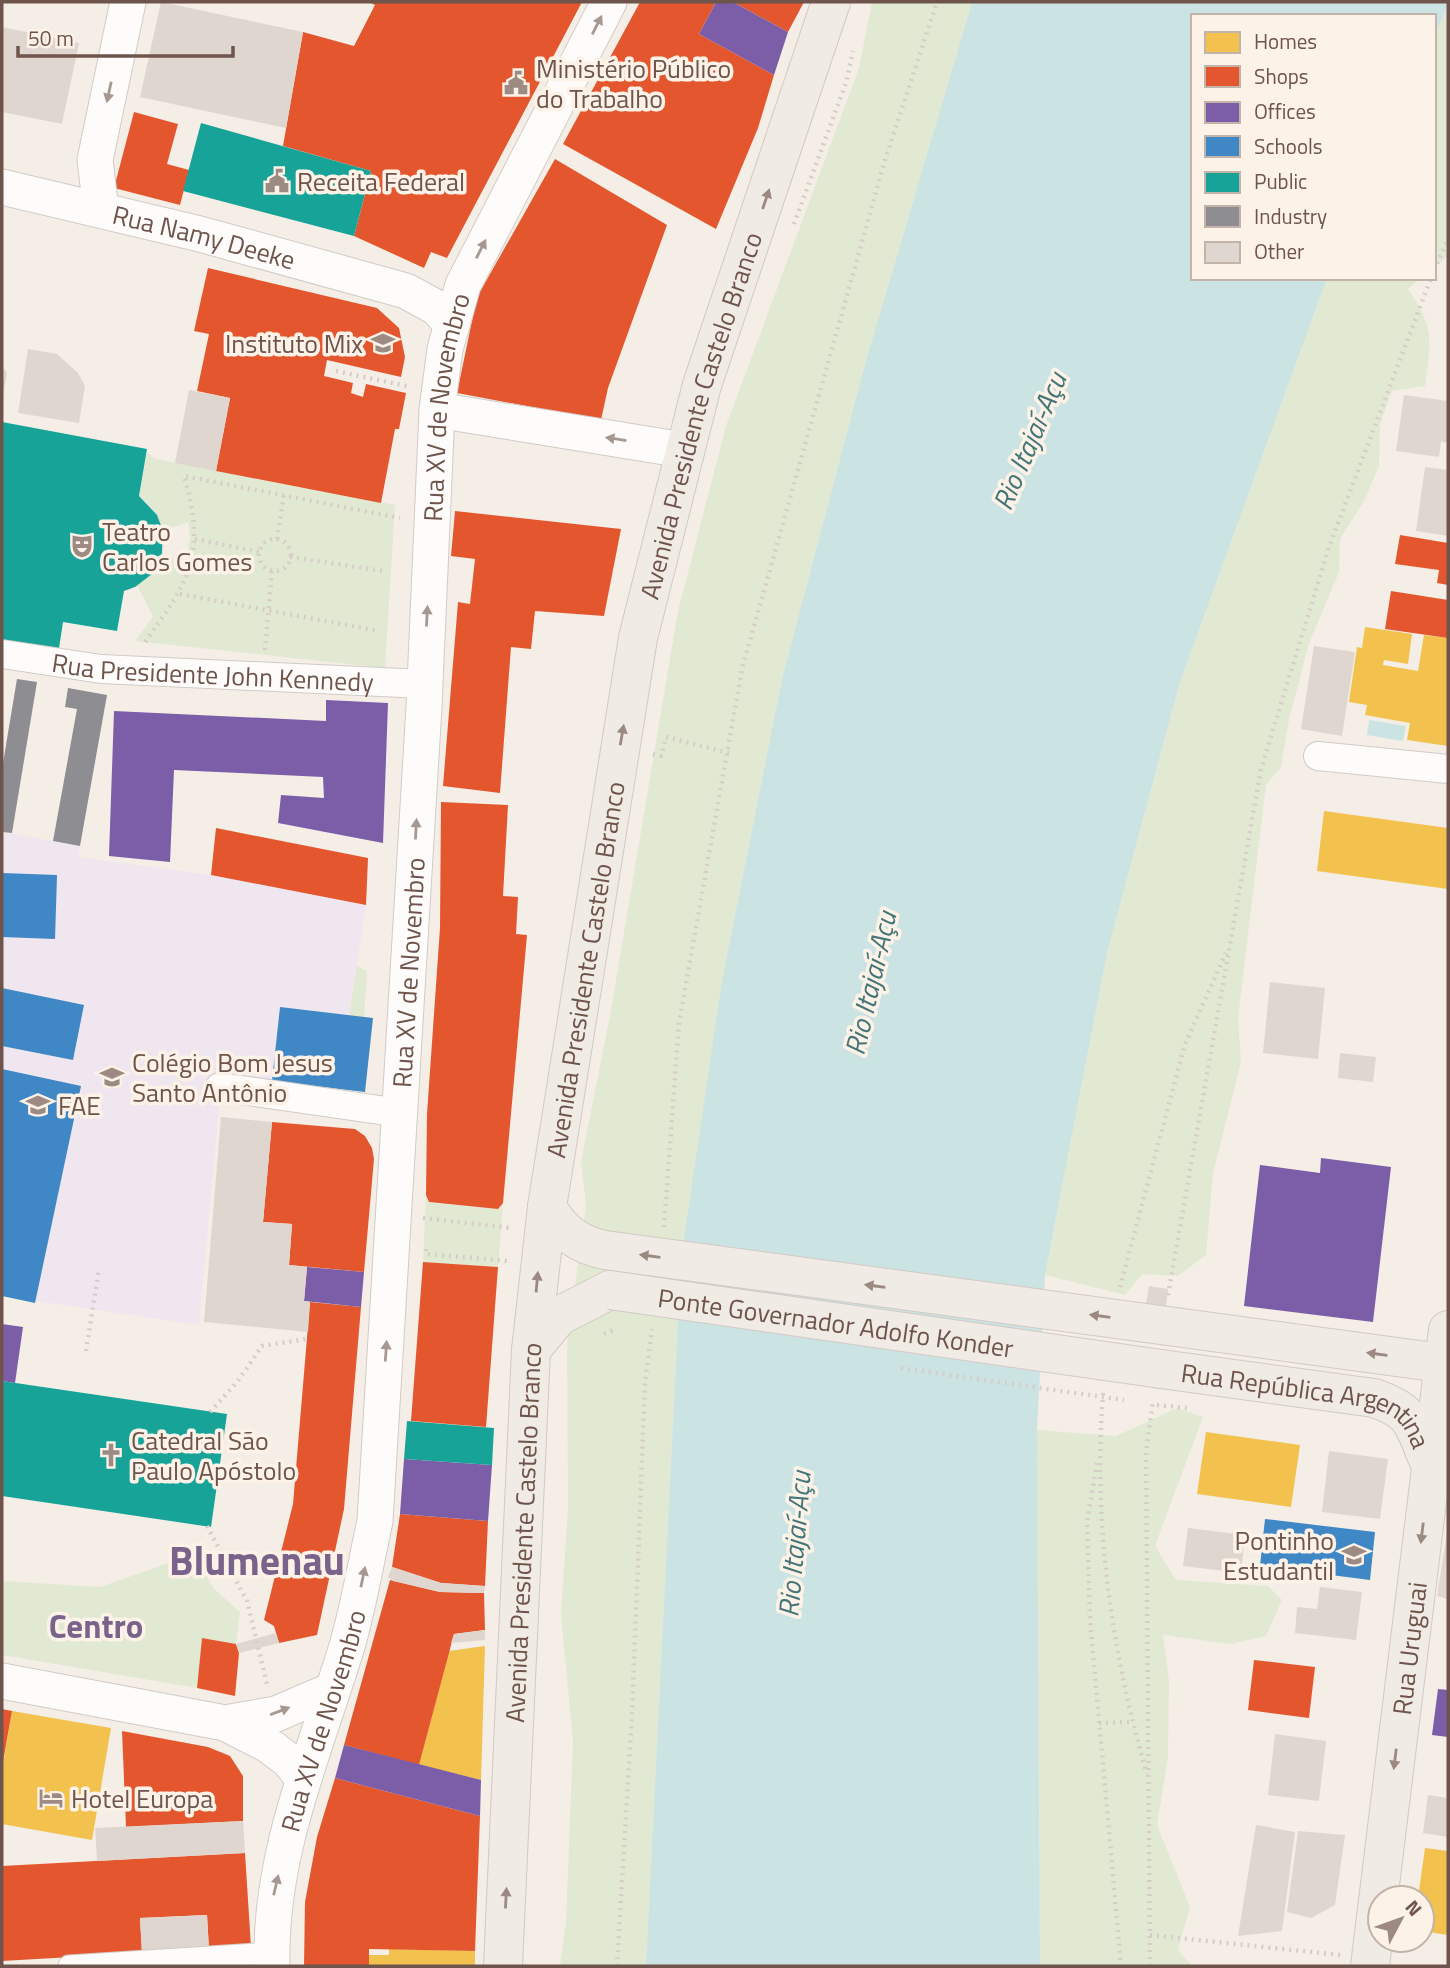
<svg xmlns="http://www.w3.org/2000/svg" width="1450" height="1968" font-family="'Titillium Web',sans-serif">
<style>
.education{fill:#efe6ef}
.green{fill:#e2e9d3}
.water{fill:#cbe3e2}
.homes{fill:#f2c14e}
.shops{fill:#e4572e}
.offices{fill:#7b5ea7}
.schools{fill:#3f88c5}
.public{fill:#17a398}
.industry{fill:#8d8d92}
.building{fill:#e0d6d0}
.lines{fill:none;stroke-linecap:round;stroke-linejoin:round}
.pedestrian-casing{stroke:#d2cbc6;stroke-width:23}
.minor-casing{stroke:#d2cbc6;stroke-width:30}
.tertiary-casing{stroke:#d2cbc6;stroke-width:37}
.primary-casing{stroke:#d3c9c5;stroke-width:40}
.path{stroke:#d6cdc9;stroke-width:4.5;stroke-dasharray:2 5;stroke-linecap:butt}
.pedestrian{stroke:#fdfcfb;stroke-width:21}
.minor{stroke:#fdfcfb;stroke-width:28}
.tertiary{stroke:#fdfcfb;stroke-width:35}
.primary{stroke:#f0ebe4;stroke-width:38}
.primary-bridge-casing{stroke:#d3c9c5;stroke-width:40;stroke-linecap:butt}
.path-bridge{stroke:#d6cdc9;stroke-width:4.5;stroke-dasharray:2 5;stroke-linecap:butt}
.primary-bridge{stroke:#f0ebe4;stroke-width:38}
.oneway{fill:#a79791}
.oneway2{fill:#9c8981}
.labels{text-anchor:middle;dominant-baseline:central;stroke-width:7;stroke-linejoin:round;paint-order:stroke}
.poi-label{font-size:26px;fill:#6e544b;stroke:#fdf2e7;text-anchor:start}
.street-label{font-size:26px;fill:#6e544b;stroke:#fdf2e7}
.water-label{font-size:28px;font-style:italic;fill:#447578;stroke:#fdf2e7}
.district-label{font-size:33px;font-weight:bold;fill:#79638a;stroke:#fdf2e7}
.town-label{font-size:40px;font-weight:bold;fill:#79638a;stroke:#fdf2e7}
</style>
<rect width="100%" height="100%" fill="#f4eee7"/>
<!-- education -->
<polygon class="education" points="2,832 80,846 78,857 211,875 366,905 349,1016 280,1008 272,1081 222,1073 199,1325 2,1296"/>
<!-- green -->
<g class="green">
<polygon points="872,2 972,2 865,364 783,675 681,1259 646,1966 560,1966 566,1922 573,1742 561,1615 568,1506 567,1345 586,1205 581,1162 611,1010 678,611 726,426 859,68"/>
<polygon points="1448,5 1447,257 1434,267 1434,36"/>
<path d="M1327 278H1421L1408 289C1435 328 1431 341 1425 386L1392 391 1380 424 1379 466 1364 501 1340 539 1339 572 1308 646 1289 720 1281 767 1266 785 1238 1018 1241 1062 1213 1173 1206 1255 1178 1276 1142 1274 1125 1295 1045 1275 1107 953 1180 682Z"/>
<polygon points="147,453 156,459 395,505 385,668 135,641 153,617 137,585 152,574 162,553 186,566 190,537 188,522 163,531 157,515 139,496"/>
<polygon points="357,966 367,971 367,976 364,1017 349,1016"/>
<polygon points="426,1195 429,1202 435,1203 498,1209 503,1203 498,1267 423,1262"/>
<polygon points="1177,1408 1203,1417 1155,1546 1176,1580 1268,1586 1282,1600 1266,1636 1231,1644 1163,1635 1169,1681 1168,1758 1157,1825 1190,1907 1178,1950 1192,1966 1040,1966 1037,1430 1116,1436"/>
<polygon points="177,1560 202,1567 213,1588 240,1612 236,1644 202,1638 197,1688 2,1655 2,1581 100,1587"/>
</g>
<!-- water -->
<g class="water">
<polygon points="972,2 1448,2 1448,5 1434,36 1434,16 1193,16 1193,278 1327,278 1180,682 1107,953 1045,1275 1037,1430 1040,1966 646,1966 681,1259 722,981 783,675 865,364"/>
<polygon points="1369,720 1406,726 1403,741 1367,735"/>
</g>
<!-- homes -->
<g class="homes">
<polygon points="1365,627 1412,634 1408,664 1384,660 1383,665 1418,671 1424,635 1448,638 1448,746 1407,740 1410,723 1365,715 1367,705 1349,702 1357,647 1362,648"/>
<polygon points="1324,811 1448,828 1448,889 1317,871"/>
<polygon points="1206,1432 1300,1445 1291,1507 1197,1494"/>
<polygon points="485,1646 481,1780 419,1765 449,1651"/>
<polygon points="12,1711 111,1728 92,1840 2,1824 2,1771"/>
<polygon points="1425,1848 1448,1851 1448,1935 1422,1931 1422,1898 1418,1898"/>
<polygon points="389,1949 475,1951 475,1966 369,1966 369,1955 389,1955"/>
</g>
<!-- shops -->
<g class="shops">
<polygon points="369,2 582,2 447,258 431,252 424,268 354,236 371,171 283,146 303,32 354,46 375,5"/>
<polygon points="640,2 716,2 699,34 774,75 758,128 716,229 563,144"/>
<polygon points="733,2 804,2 788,32"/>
<polygon points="134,112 178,124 167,164 189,170 180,205 114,188"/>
<polygon points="555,159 667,225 608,388 601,420 457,393 477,297"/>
<polygon points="208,268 377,308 399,328 405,357 401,377 327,360 324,376 353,383 351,393 363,397 366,384 406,393 399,429 395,429 381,503 216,471 230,398 197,391 209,334 194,331"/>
<polygon points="455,511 621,529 604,616 535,611 531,649 511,647 500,793 443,786 458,602 470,604 475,559 451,556"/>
<polygon points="1400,535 1448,543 1448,585 1437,583 1439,570 1395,564"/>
<polygon points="1391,591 1448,600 1448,638 1385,629"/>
<polygon points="441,802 508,805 503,896 518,897 516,934 527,935 503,1203 498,1209 429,1202 426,1195 427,1114 440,928"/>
<polygon points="216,828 368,858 366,905 211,875"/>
<polygon points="272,1122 355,1129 365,1136 372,1148 374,1159 364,1272 289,1265 292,1224 263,1222"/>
<polygon points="423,1262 498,1267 486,1427 411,1421"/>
<polygon points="310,1302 361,1307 344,1509 317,1635 279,1643 274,1626 264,1620 293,1504"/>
<polygon points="400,1514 488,1521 485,1586 441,1583 392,1567"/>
<polygon points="390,1580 440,1592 484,1593 485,1630 454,1634 419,1765 344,1745"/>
<polygon points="202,1638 236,1644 239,1653 235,1696 197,1688"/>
<polygon points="1254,1660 1315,1667 1309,1718 1248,1710"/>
<polygon points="2,1709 12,1711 3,1762 2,1762"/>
<polygon points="122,1731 208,1747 230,1756 243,1776 243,1821 126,1827"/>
<polygon points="335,1778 480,1816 475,1951 369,1949 369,1966 304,1966 305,1902 317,1837"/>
<polygon points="245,1853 251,1947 209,1950 207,1915 140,1918 142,1953 2,1961 2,1866"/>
</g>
<!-- offices -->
<g class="offices">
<polygon points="716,2 733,2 788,32 774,75 699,34"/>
<polygon points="326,700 388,703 383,843 278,823 281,795 324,798 323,777 174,770 170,862 109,856 114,711 326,721"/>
<polygon points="1321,1158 1391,1167 1373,1322 1244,1306 1260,1165 1320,1173"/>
<polygon points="307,1267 364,1272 361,1307 304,1301"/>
<polygon points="2,1324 23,1327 15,1383 2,1381"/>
<polygon points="404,1459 492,1465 488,1521 400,1514"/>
<polygon points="1438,1689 1448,1690 1448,1737 1432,1735"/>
<polygon points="344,1745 481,1780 480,1816 335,1778"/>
</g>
<!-- schools -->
<g class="schools">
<polygon points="2,873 57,875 55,939 2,937"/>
<polygon points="2,988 84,1005 73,1060 2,1046"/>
<polygon points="280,1007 373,1018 365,1092 272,1081"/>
<polygon points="2,1069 81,1086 35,1303 2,1296"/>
<polygon points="1265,1519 1375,1532 1370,1580 1260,1566"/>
</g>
<!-- public -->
<g class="public">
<polygon points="201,123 371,171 354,236 183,191"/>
<polygon points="2,422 147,449 139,496 157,515 163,531 162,553 152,574 135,587 124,591 117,631 63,622 58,655 2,648"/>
<polygon points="2,1381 227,1414 211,1527 2,1496"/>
<polygon points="407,1421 494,1428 492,1465 404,1459"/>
</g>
<!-- industry -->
<g class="industry">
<polygon points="17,679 37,682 12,833 2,832 2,769"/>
<polygon points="68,688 107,695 80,846 53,841 77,709 65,707"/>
</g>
<!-- building -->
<g class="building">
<polygon points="161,2 303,32 286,128 140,97"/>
<polygon points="2,27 79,43 62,124 2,112"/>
<polygon points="28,349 57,354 78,373 85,386 79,423 18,413"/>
<polygon points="2,366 7,373 3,396 2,396"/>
<polygon points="189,390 230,398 216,471 175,463"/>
<polygon points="1404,395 1448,401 1448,443 1441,442 1439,457 1396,451"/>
<polygon points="1425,467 1448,470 1448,536 1416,531"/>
<polygon points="1314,646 1355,652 1342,736 1301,729"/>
<polygon points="1270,982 1325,988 1318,1059 1263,1053"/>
<polygon points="1340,1053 1376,1057 1373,1082 1338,1078"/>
<polygon points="221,1117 272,1122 263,1222 292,1224 289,1265 307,1267 304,1301 310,1302 308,1332 204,1322"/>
<polygon points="1149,1286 1168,1289 1166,1307 1146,1304"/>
<polygon points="1329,1451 1388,1459 1380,1519 1322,1512"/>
<polygon points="1188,1528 1245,1535 1241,1573 1183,1566"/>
<polygon points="1447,1533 1448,1534 1448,1599 1437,1596"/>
<polygon points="392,1567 441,1583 485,1586 484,1593 440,1592 393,1581 388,1577"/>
<polygon points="1320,1587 1362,1592 1356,1640 1295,1633 1297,1607 1317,1609"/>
<polygon points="485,1630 485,1640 451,1643 454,1634"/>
<polygon points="276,1633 279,1643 239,1653 236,1644"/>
<polygon points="1275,1734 1326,1741 1319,1801 1268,1795"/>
<polygon points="1428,1795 1448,1798 1448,1837 1423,1833"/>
<polygon points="243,1821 245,1853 97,1861 95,1828"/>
<polygon points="1256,1825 1295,1832 1282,1931 1238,1936"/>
<polygon points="1298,1831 1345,1835 1335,1905 1311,1918 1287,1912"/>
<polygon points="207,1915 209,1950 142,1953 140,1918"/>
</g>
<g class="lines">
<!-- pedestrian casing -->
<g class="pedestrian-casing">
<polyline id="pedestrian" points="69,1966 271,1953"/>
</g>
<!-- minor casing -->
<g class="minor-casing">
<g id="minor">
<path id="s1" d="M2 654 101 669 424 684"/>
<polyline points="1318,756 1448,769"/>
<polyline points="220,1087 400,1113"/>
</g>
</g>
<!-- tertiary casing -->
<g class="tertiary-casing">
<g id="tertiary">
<path id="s2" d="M2 187 200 234 406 291 437 308 452 325"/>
<polyline points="101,210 95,160 128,2"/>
<polyline points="437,410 683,450"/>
<polyline points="2,1681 225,1723 268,1745 288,1760 302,1777"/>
<polyline points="225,1723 276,1714 332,1690"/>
<path id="s3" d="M272 1966C269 1853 315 1752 347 1646 359 1605 366 1562 375 1521L424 707 437 410 445 349 463 285 609 2"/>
</g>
</g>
<!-- primary casing -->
<g class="primary-casing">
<g id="primary">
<path d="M547 1207C561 1231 578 1245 605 1250"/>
<polyline points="1168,1326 1448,1364"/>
<polyline points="531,1350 559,1316 610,1290"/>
<path id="s4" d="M1161 1369 1374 1398C1416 1412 1413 1426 1430 1464"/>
<path id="s5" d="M503 1966 531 1350 547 1207 638 638 702 385 831 2"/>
<path id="s6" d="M1370 1966 1448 1330"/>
</g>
</g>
<!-- path -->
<g class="path">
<polyline points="794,224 846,83 853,51"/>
<polyline points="1434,270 1448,240"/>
<polyline points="336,371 411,387"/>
<polyline points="195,539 259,552"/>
<polyline points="277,539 284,496"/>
<circle cx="275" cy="555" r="16"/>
<polyline points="290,557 383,571"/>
<polyline points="180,594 379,631"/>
<path d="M145 642C189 581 207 554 184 476L400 518"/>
<polyline points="265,650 272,571"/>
<polyline points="653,754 661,756 666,737 729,753"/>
<polyline points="423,1218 511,1228"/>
<polyline points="664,1227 679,1023 742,669 885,160 937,2"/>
<polyline points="426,1249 426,1254 508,1261"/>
<polyline points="1120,1287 1185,1044 1226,953"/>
<polyline points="1168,1295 1261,769 1329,547 1431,278"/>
<polyline points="604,1334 616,1329"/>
<polyline points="86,1351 99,1269"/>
<path d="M1103 1393C1093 1523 1111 1650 1147 1774"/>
<polyline points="210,1412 238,1381 262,1346 307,1339"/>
<polyline points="1097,1463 1087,1522 1090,1619 1121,1966"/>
<polyline points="207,1526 247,1601 267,1684"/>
<polyline points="1099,1723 1132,1722"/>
<polyline points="1150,1935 1340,1955"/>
<polyline points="617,1966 632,1714 645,1382 652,1329"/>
<polyline points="1150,1966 1146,1452 1153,1401"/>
</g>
<!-- pedestrian -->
<use href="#pedestrian" class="pedestrian"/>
<!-- minor -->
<use href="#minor" class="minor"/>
<!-- tertiary -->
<use href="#tertiary" class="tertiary"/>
<!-- primary -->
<use href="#primary" class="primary"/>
<!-- primary-bridge casing -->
<g class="primary-bridge-casing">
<g id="primary-bridge">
<polyline points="605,1250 1168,1326"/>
<path id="s7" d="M610 1290 1161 1369"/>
</g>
</g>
<!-- path-bridge -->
<g class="path-bridge">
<polyline points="901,1368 1124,1400"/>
<polyline points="1157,1405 1188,1408"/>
</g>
<!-- primary-bridge -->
<use href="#primary-bridge" class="primary-bridge"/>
</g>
<!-- one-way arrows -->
<defs><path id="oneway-solid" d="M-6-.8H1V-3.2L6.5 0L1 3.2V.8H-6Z" transform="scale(1.75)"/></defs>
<g class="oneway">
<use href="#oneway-solid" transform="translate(597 25) rotate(-63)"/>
<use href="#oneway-solid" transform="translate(109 92) rotate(102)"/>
<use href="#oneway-solid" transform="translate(481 249) rotate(-63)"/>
<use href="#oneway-solid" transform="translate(616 439) rotate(-171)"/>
<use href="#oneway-solid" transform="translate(427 616) rotate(-87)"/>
<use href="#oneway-solid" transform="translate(416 829) rotate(-87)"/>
<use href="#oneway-solid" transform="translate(386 1351) rotate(-86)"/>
<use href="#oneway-solid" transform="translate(363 1577) rotate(-78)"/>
<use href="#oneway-solid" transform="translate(280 1711) rotate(-21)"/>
<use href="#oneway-solid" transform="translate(276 1885) rotate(-77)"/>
</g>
<g class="oneway2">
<use href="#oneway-solid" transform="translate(766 199) rotate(-71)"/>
<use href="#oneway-solid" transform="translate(622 735) rotate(-80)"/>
<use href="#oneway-solid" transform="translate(650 1256) rotate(-172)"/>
<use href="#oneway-solid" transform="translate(537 1282) rotate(-85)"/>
<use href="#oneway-solid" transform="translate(875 1286) rotate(-172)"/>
<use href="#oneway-solid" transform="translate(1100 1316) rotate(-172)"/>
<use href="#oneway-solid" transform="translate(1377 1354) rotate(-172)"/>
<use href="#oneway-solid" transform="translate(1422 1533) rotate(97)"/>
<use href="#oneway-solid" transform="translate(1395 1759) rotate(97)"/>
<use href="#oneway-solid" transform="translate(506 1898) rotate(-87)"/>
</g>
<!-- icons -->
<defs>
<g id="civic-bare" transform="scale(1.89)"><path d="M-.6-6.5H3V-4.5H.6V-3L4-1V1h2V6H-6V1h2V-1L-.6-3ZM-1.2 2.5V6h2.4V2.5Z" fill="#9d8a82" stroke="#fdf2e7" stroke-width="2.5" paint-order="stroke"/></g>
<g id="university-bare" transform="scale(1.89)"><path d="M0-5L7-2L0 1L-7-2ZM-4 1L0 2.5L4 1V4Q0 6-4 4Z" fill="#9d8a82" stroke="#fdf2e7" stroke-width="2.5" paint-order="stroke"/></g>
<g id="theatre-bare" transform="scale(1.89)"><path d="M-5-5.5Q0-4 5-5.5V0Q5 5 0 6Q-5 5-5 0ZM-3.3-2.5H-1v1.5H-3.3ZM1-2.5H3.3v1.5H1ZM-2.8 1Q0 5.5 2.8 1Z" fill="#9d8a82" stroke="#fdf2e7" stroke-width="2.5" paint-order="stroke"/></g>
<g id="school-bare" transform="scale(1.89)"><path d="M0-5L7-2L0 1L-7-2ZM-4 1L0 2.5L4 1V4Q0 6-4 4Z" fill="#9d8a82" stroke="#fdf2e7" stroke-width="2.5" paint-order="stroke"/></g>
<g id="church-bare" transform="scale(1.89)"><path d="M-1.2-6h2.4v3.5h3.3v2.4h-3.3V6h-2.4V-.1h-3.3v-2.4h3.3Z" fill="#9d8a82" stroke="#fdf2e7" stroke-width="2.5" paint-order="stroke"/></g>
<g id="hotel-bare" transform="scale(1.89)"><path d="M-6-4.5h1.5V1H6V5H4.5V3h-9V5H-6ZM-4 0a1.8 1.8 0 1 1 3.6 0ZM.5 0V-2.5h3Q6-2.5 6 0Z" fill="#9d8a82" stroke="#fdf2e7" stroke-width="2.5" paint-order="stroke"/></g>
</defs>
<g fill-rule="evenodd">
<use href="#civic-bare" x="516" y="83"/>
<use href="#civic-bare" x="277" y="181"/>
<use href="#university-bare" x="383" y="343"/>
<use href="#theatre-bare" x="82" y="546"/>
<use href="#school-bare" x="112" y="1077"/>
<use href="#university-bare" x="38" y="1105"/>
<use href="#church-bare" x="111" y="1455"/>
<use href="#school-bare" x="1354" y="1555"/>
<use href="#hotel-bare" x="51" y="1798"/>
</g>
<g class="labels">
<!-- poi labels -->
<g class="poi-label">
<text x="536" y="68">Ministério Público<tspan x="536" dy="30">do Trabalho</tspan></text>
<text x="297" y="181">Receita Federal</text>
<text x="363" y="343" text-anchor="end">Instituto Mix</text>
<text x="102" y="531">Teatro<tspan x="102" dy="30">Carlos Gomes</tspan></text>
<text x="132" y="1062">Colégio Bom Jesus<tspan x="132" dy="30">Santo Antônio</tspan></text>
<text x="58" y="1105">FAE</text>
<text x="131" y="1440">Catedral São<tspan x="131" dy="30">Paulo Apóstolo</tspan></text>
<text x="1334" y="1540" text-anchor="end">Pontinho<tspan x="1334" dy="30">Estudantil</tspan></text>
<text x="71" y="1798">Hotel Europa</text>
</g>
<!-- street labels -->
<g class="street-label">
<text stroke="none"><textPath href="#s2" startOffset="208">Rua Namy Deeke</textPath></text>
<text stroke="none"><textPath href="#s3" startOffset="1575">Rua XV de Novembro</textPath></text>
<text stroke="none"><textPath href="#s5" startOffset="1568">Avenida Presidente Castelo Branco</textPath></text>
<text stroke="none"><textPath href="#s1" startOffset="212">Rua Presidente John Kennedy</textPath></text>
<text stroke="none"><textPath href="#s5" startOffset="1001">Avenida Presidente Castelo Branco</textPath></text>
<text stroke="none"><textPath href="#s3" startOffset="1008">Rua XV de Novembro</textPath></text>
<text stroke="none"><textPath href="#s7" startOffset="228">Ponte Governador Adolfo Konder</textPath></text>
<text stroke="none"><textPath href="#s4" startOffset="154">Rua República Argentina</textPath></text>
<text stroke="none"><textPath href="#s5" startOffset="434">Avenida Presidente Castelo Branco</textPath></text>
<text stroke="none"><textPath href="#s6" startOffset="320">Rua Uruguai</textPath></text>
<text stroke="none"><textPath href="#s3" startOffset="252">Rua XV de Novembro</textPath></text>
</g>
<!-- water labels -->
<g class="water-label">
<text transform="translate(1029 441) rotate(-67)">Rio Itajaí-Açu</text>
<text transform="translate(870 983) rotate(-77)">Rio Itajaí-Açu</text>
<text transform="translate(794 1544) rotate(-85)">Rio Itajaí-Açu</text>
</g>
<!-- district labels -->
<g class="district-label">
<text x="96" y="1626">Centro</text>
</g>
<!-- town labels -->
<g class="town-label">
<text x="257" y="1560">Blumenau</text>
</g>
</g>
<!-- border -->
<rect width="1450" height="1968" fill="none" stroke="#6e544b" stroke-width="7"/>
<!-- legend -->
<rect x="1191" y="14" width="245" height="266" fill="#fdf2e7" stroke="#c4b3a9" stroke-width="2"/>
<rect x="1205" y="32" width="35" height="21" fill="#f2c14e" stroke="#c4b3a9" stroke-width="2"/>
<text x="1254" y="49" font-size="21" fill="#6e544b">Homes</text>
<rect x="1205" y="66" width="35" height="21" fill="#e4572e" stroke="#c4b3a9" stroke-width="2"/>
<text x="1254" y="84" font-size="21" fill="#6e544b">Shops</text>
<rect x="1205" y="102" width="35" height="21" fill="#7b5ea7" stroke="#c4b3a9" stroke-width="2"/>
<text x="1254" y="119" font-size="21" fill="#6e544b">Offices</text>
<rect x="1205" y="136" width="35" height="21" fill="#3f88c5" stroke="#c4b3a9" stroke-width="2"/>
<text x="1254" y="154" font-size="21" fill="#6e544b">Schools</text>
<rect x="1205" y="172" width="35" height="21" fill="#17a398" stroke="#c4b3a9" stroke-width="2"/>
<text x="1254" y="189" font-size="21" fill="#6e544b">Public</text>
<rect x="1205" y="206" width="35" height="21" fill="#8d8d92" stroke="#c4b3a9" stroke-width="2"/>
<text x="1254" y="224" font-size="21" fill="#6e544b">Industry</text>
<rect x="1205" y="242" width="35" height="21" fill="#e0d6d0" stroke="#c4b3a9" stroke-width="2"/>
<text x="1254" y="259" font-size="21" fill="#6e544b">Other</text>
<!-- north arrow -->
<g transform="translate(1401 1919) rotate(49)"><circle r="33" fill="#fdf2e7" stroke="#c4b3a9" stroke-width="2"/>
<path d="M0-5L12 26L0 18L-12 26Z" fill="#9d8a82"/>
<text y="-10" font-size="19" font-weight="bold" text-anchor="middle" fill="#6e544b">N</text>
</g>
<!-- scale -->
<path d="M18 46v10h215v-10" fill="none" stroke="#6e544b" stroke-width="3.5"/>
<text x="28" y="46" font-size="21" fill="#6e544b" stroke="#fdf2e7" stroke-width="5" paint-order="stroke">50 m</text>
</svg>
